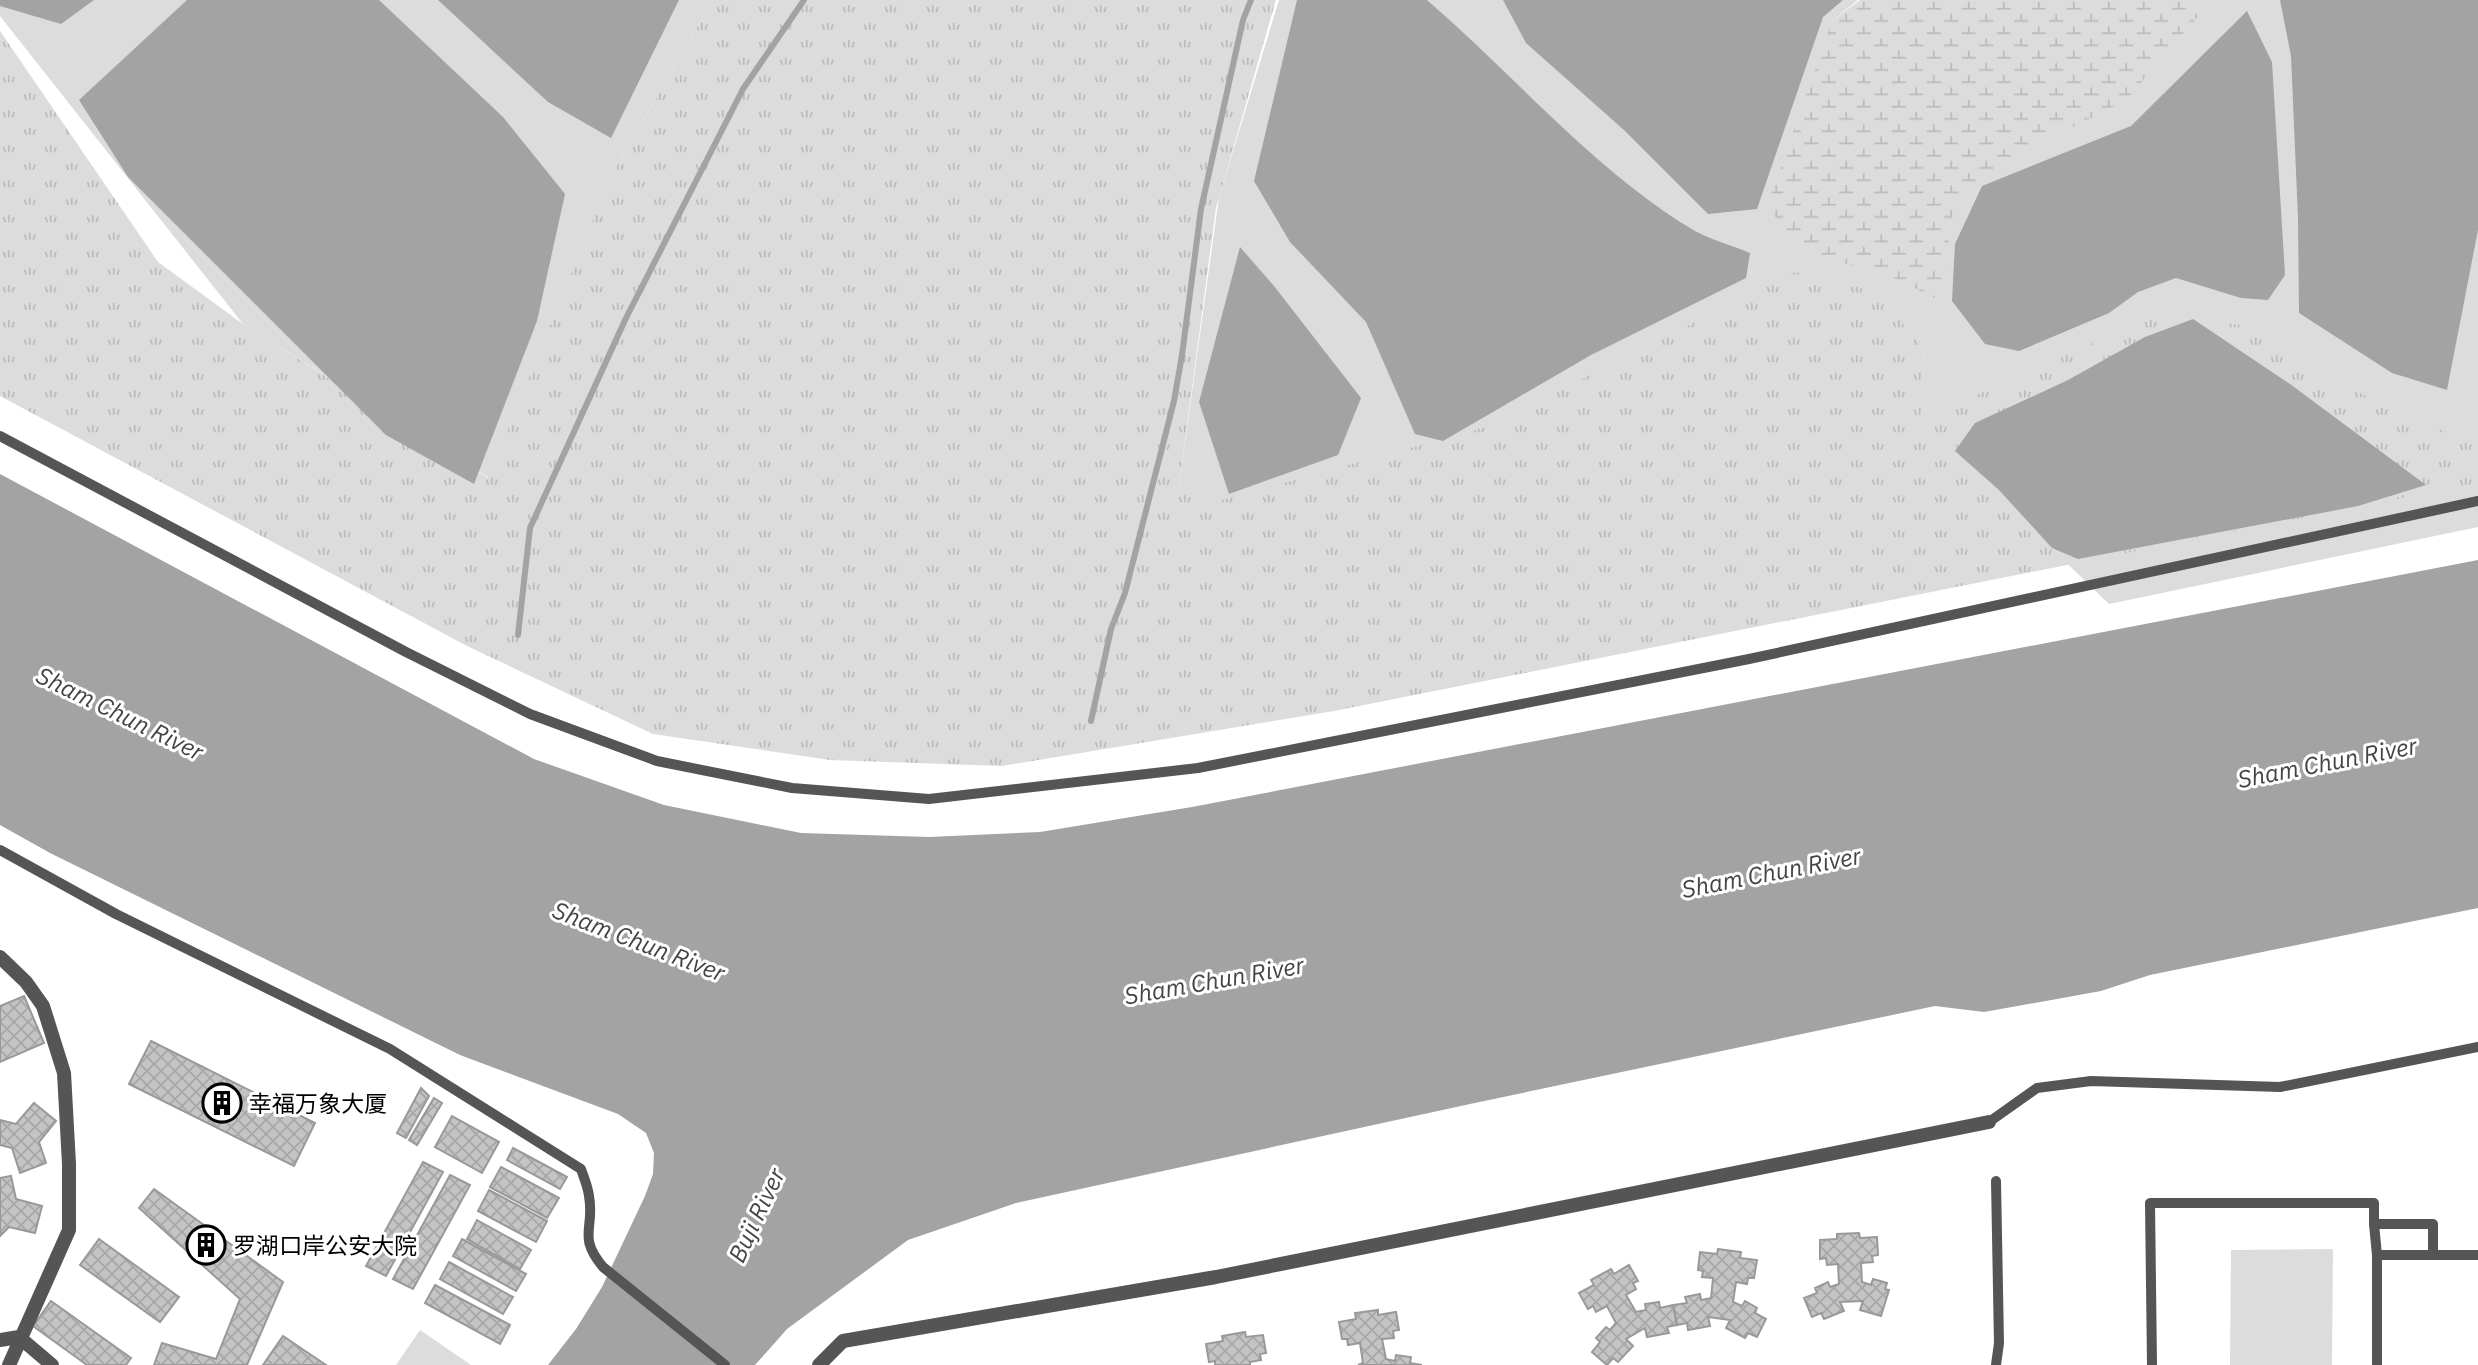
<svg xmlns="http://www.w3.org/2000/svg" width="2478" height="1365" font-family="'IBM Plex Sans','Noto Sans SC',sans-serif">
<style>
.green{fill:#dcdcdc}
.wetland{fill:url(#wetland-marsh)}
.park{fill:url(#park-tufts)}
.water{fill:#a3a3a3}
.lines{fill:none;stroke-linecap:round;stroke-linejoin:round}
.stream{stroke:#a3a3a3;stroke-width:6}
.building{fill:url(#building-cross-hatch);stroke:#999;stroke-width:2}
.lane{stroke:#555;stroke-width:10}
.street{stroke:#555;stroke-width:14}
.labels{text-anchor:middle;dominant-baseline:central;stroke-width:6;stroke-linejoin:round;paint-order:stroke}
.poi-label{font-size:23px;fill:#000;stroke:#fff;text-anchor:start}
.water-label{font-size:24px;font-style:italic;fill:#444;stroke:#fff}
</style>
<defs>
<pattern id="wetland-marsh" width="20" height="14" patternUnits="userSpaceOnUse" patternTransform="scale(1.75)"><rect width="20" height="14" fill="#dcdcdc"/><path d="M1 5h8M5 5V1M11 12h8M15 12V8" fill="none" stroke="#bbb"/></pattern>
<pattern id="park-tufts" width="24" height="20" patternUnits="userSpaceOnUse" patternTransform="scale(1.75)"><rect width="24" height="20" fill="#dcdcdc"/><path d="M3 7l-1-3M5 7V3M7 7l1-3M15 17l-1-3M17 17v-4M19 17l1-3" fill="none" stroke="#bbb"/></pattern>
<pattern id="building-cross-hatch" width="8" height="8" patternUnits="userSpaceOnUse" patternTransform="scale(1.75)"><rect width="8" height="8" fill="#c4c4c4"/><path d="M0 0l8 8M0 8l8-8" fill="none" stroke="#a7a7a7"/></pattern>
</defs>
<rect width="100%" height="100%" fill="#fff"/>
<!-- green -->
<g class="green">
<polygon points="0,0 713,0 611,176 505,488 243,324 0,16"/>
<polygon points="1279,0 1858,0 1832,21 1944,188 2178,0 2478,0 2478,527 2109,604 1919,420 1925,351 1455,454 1230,531 1179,486 1219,197"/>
<polygon points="2333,1249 2332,1365 2230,1365 2231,1250"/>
<polygon points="420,1330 471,1365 472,1365 396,1365"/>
</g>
<!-- wetland -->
<polygon class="wetland" points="1860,0 2212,0 2126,100 2042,143 1955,201 1939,300 1884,273 1804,254 1767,206 1832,21"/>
<!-- park -->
<polygon class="park" points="713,0 1276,0 1216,208 1179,486 1204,505 1486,427 1795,272 1877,292 1925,351 1920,420 2160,313 2277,331 2302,366 2454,436 2478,412 2478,483 1334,711 1002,766 830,760 653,734 467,646 0,396 0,31 158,262 243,324 488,478 611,176"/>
<!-- water -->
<g class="water">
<polygon points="0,0 94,0 61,24 0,6"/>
<polygon points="187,0 379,0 503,117 565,194 537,321 474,484 386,435 128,177 79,100"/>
<polygon points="438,0 679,0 611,138 548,102"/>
<path d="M1297 0H1427C1515 76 1591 167 1690 228 1708 239 1731 245 1750 253L1746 278 1591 355 1443 441 1415 434 1366 322 1290 242 1254 181Z"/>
<polygon points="1503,0 1843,0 1823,17 1757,209 1708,214 1624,130 1526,43"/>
<polygon points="2280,0 2478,0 2478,230 2447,390 2392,373 2299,313 2298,218 2291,56"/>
<polygon points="2247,11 2272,62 2285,275 2268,300 2241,298 2176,278 2138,292 2109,313 2019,351 1985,344 1952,301 1955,244 1982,186 2131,126"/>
<polygon points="1240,247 1274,286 1361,398 1338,455 1229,494 1199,402"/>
<polygon points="2193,319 2290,384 2426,485 2358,506 2078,559 2052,548 1999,490 1955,451 1975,423 2068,380 2145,337"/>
<polygon points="0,474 534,759 664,805 801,833 929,837 1040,832 1192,807 2478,560 2478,908 2150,975 2101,991 1984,1012 1935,1006 1470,1104 1016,1203 908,1240 787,1329 755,1365 548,1365 576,1329 602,1287 645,1196 653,1174 654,1153 646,1133 618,1114 460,1055 50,853 0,825"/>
</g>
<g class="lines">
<!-- stream -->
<g class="stream">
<polyline points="518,635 530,528 626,318 743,89 804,0"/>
<polyline points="1091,721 1111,629 1125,593 1174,401 1182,355 1201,209 1243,20 1251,0"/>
</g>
</g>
<!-- building -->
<g class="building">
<polygon points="24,996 44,1043 0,1062 0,1006"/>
<polygon points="151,1041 315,1123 294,1166 129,1084"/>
<polygon points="421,1088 429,1096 406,1138 397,1133"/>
<polygon points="434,1098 442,1103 417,1145 409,1140"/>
<polygon points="34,1103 56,1121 39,1142 46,1163 20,1173 12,1148 0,1145 0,1120 16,1124"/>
<polygon points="452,1116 499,1142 482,1173 435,1147"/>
<polygon points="513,1148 567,1177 560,1189 507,1160"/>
<polygon points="423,1162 443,1172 386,1276 366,1266"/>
<polygon points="501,1167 559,1198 547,1218 490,1187"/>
<polygon points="450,1175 470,1185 413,1289 393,1279"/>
<polygon points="11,1176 16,1199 42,1206 35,1233 9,1227 0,1236 0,1178"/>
<polygon points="154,1189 283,1282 247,1365 154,1365 162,1343 216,1359 240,1299 139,1208"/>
<polygon points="489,1190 547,1221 536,1242 478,1211"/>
<polygon points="477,1220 531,1250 520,1269 467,1239"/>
<polygon points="1859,1233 1860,1238 1877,1237 1878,1255 1872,1256 1873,1262 1861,1263 1862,1282 1871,1285 1873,1279 1887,1283 1885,1289 1889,1290 1881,1316 1860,1310 1863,1301 1840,1302 1844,1311 1824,1319 1821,1313 1812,1317 1804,1298 1817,1293 1815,1288 1828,1282 1830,1287 1839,1284 1838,1264 1827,1265 1826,1258 1820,1259 1820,1240 1837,1239 1837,1234"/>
<polygon points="99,1239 179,1297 160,1322 80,1265"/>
<polygon points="462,1239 526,1274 516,1291 453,1256"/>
<polygon points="1718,1249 1741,1252 1740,1258 1757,1260 1754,1278 1748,1278 1747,1284 1736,1282 1733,1302 1742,1306 1745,1301 1757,1308 1755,1313 1766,1319 1757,1337 1748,1333 1745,1338 1726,1328 1730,1320 1708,1317 1710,1326 1688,1330 1687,1323 1677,1325 1673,1305 1687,1303 1685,1297 1700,1294 1701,1300 1711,1298 1713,1278 1702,1277 1703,1271 1698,1270 1700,1252 1717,1254"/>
<polygon points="449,1262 513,1297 503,1314 440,1279"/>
<polygon points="1629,1265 1638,1281 1633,1283 1636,1289 1626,1295 1636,1312 1646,1310 1645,1304 1659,1302 1660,1308 1673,1305 1677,1325 1667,1327 1669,1333 1647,1337 1645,1328 1626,1339 1633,1346 1618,1362 1613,1358 1607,1365 1592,1352 1600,1342 1596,1338 1606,1327 1610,1330 1616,1323 1607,1306 1596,1312 1593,1306 1588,1309 1579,1293 1594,1285 1591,1280 1611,1269 1614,1274"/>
<polygon points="435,1285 510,1325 500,1344 425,1303"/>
<polygon points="51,1301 131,1358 126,1365 87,1365 33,1326"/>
<polygon points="1378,1310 1378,1315 1396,1312 1399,1330 1393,1331 1394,1338 1382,1339 1386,1359 1395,1361 1396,1355 1411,1357 1410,1363 1422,1365 1358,1365 1363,1363 1360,1343 1348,1345 1347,1339 1342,1339 1339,1322 1356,1319 1355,1313"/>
<polygon points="1245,1332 1246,1337 1263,1335 1266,1353 1260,1354 1261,1360 1250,1362 1250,1365 1215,1365 1215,1361 1209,1362 1206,1344 1223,1341 1222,1336"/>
<polygon points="283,1336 326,1365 263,1365"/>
</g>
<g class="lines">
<!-- lane -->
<g class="lane">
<polyline points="0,436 406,652 530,714 657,761 792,788 929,799 1198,768 1749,659 2478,501"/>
<path d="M0 850 116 914 390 1049 581 1169C584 1178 588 1187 589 1196 595 1229 577 1236 603 1267L725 1365"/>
<polyline points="1989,1122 2037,1088 2091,1081 2280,1087 2478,1047"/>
<polyline points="1996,1181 1999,1343 1996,1365"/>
<polyline points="2374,1224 2377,1255 2478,1255"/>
<polyline points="2377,1255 2377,1365"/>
<polyline points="2152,1365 2150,1203 2374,1203 2374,1224 2433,1224 2433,1255"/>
</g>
<!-- street -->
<g class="street">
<polyline points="0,957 26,982 43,1006 64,1073 69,1164 69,1230 9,1365"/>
<polyline points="0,1340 19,1337 52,1365"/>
<polyline points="819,1365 843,1341 1216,1277 1989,1122"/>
</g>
</g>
<!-- icons -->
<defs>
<g id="building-ring" transform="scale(2.0125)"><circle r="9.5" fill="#fff" stroke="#000" stroke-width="1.5"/><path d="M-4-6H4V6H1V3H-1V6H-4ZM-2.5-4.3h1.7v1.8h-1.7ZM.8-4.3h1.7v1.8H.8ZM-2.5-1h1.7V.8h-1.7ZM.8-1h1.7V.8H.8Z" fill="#000"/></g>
</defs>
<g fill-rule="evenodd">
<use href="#building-ring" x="222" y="1103"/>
<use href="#building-ring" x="206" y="1245"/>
</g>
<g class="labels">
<!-- poi labels -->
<g class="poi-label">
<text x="249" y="1103">幸福万象大厦</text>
<text x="233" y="1245">罗湖口岸公安大院</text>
</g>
<!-- water labels -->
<g class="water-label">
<text transform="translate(120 713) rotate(26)">Sham Chun River</text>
<text transform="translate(2327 762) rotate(-11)">Sham Chun River</text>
<text transform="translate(1771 872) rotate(-11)">Sham Chun River</text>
<text transform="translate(639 941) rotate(21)">Sham Chun River</text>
<text transform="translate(1214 980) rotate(-10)">Sham Chun River</text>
<text transform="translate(756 1215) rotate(-65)">Buji River</text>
</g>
</g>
</svg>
